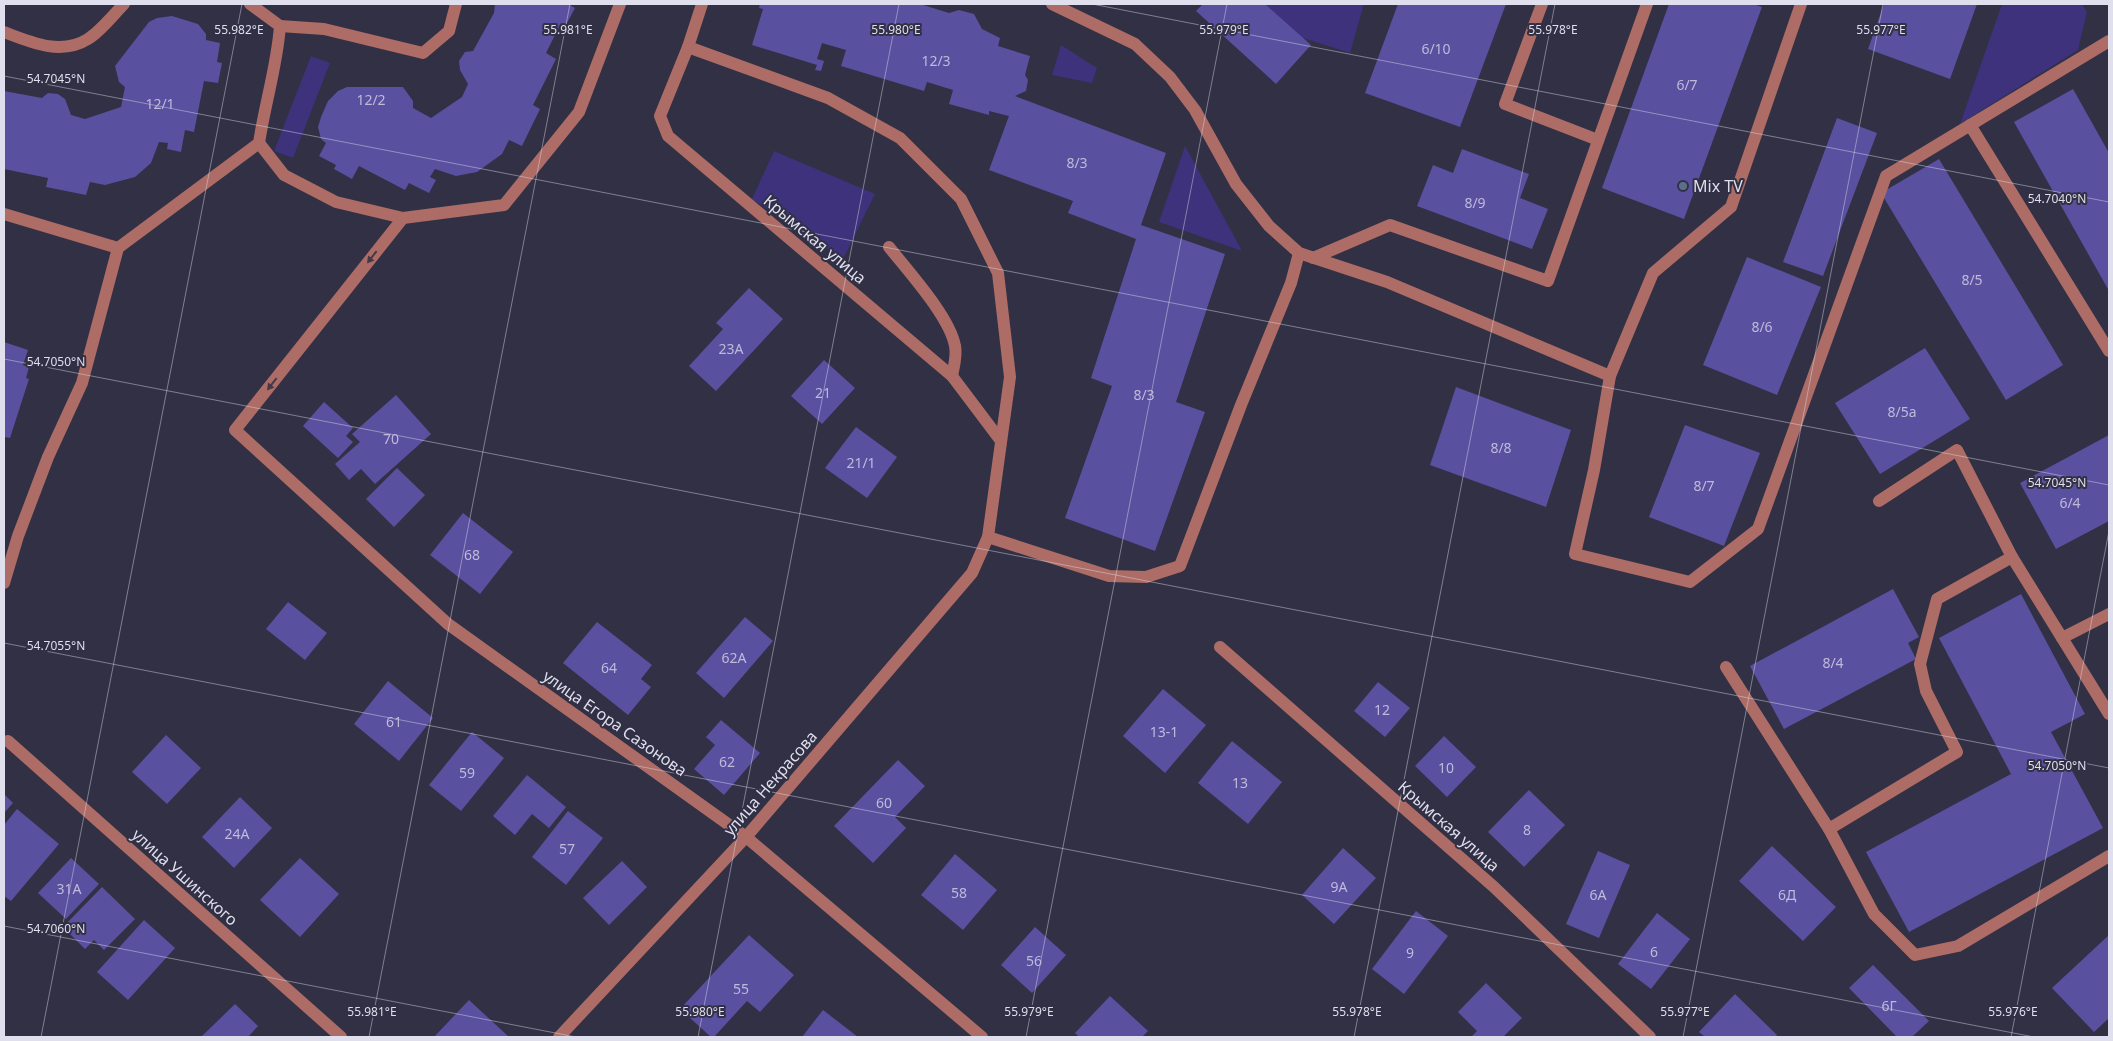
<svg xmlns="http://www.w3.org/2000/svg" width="2113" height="1041" font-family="'Noto Sans',sans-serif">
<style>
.green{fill:#3d327b}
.building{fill:#5950a0}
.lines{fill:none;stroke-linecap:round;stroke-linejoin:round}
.minor{stroke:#ad6c65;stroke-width:12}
.oneway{fill:#44394a}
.ticks{fill:none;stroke:#dfdfed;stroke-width:1;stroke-opacity:0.45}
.service-dot{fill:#5c6f8a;stroke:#313045;stroke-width:2}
.labels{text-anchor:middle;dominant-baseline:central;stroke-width:4;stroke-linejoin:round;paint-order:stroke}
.number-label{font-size:14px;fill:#bebbda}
.poi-label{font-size:16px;fill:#dfdfed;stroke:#313045;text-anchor:start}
.street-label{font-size:16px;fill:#dfdfed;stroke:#313045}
.ticks-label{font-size:12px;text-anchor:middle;fill:#dfdfed;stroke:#313045;stroke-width:4;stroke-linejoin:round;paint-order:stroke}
</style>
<rect width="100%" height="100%" fill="#313045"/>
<!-- green -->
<g class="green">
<polygon points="1198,4 1364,4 1350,53"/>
<polygon points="2002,4 2082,4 2087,12 2078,50 1960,124"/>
<polygon points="1061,45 1097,68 1092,83 1052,75"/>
<polygon points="311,56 330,63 293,158 274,151"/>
<polygon points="1185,146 1242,251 1159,222"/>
<polygon points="774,151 875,194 843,259 752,199"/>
</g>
<!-- building -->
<g class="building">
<polygon points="495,4 568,4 575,8 566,25 561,23 546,53 556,59 533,105 540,109 522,146 509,140 502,154 477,172 456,176 435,169 430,177 436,180 429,193 409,183 405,190 359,166 352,179 334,169 336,165 319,156 326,143 321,139 318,127 321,117 328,101 338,91 347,87 403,87 413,101 413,108 431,118 462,97 468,84 460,70 459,61 465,52 473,51 494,13"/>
<polygon points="760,4 920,4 949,13 959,10 974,14 982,29 1000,38 998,46 1030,56 1025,75 1028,80 1026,91 1015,96 1166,153 1141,225 1225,254 1176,402 1205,412 1155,551 1065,518 1112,386 1091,378 1136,239 1068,213 1073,201 989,170 1009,116 989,111 989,115 949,104 953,90 927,82 924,91 841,66 846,50 822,43 817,59 824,61 821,71 815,70 817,65 752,45 763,9 759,8"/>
<polygon points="1203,4 1265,4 1311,45 1276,84 1196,11"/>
<polygon points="1398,4 1506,4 1460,127 1365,93"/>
<polygon points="1669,4 1753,4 1762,7 1684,219 1602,188"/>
<polygon points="1884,4 1977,4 1950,79 1868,49"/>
<polygon points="172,16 198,24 206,34 206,40 220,43 217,62 222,63 218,83 204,81 194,132 185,130 181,152 167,149 168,143 159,142 151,163 135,177 105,185 90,182 86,195 46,187 48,178 4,169 4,91 42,98 48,93 58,94 65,99 71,115 85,119 121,107 125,87 119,82 115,66 149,22 157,18"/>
<polygon points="2073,89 2109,153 2109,291 2014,122"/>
<polygon points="1837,118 1877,133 1823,276 1783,262"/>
<polygon points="1462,149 1529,174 1520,198 1548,209 1532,249 1417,206 1433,165 1453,173"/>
<polygon points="1939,159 2063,365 2006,400 1881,193"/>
<polygon points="1747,257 1821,287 1777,395 1703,365"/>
<polygon points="749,288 783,319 716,391 689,366 723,329 716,323"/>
<polygon points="4,342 28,350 23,365 29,367 26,378 29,379 10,438 4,437"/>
<polygon points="1925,348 1970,419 1880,474 1835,403"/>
<polygon points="824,360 855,388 822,424 791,396"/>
<polygon points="1456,387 1571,430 1546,507 1430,465"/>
<polygon points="396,395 431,434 375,484 361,469 349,480 335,464 360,442 352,434"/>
<polygon points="324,402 353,428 346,436 353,442 338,458 303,426"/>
<polygon points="1685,425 1760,453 1724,546 1649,517"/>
<polygon points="856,427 897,457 867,498 825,468"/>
<polygon points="2109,435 2109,521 2056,549 2020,483"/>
<polygon points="397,468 425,495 394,527 366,499"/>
<polygon points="463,513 513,552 480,594 430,555"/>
<polygon points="1893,589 1919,637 1908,643 1916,659 1784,729 1750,666"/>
<polygon points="2021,594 2085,714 2051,732 2103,828 1909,932 1866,852 2011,774 1939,638"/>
<polygon points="288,602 327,633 305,660 266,629"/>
<polygon points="745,617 773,641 724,698 696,673"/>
<polygon points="597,622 652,665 641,679 651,687 628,715 563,663"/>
<polygon points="388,681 433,718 399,761 354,724"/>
<polygon points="1378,682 1410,708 1385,737 1354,711"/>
<polygon points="1163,689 1206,725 1165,773 1123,736"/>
<polygon points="721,720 760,753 724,795 694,769 715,745 706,737"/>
<polygon points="472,732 504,758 461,811 429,785"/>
<polygon points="166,735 201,768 167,804 132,772"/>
<polygon points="1444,736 1476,767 1447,797 1415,766"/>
<polygon points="1232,741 1282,782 1248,824 1198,783"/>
<polygon points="898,760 925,786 895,817 906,828 873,863 834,826"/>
<polygon points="527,775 566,807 549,828 532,814 515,835 493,816"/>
<polygon points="1529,790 1565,825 1524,867 1488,832"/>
<polygon points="4,794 13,803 4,813"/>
<polygon points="240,797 272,828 234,868 202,837"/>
<polygon points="17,809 59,844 11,901 4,896 4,825"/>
<polygon points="568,811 603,838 566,885 532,857"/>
<polygon points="1772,846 1836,907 1803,941 1739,881"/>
<polygon points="1343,848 1376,878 1334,924 1302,895"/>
<polygon points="1598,851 1630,865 1599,938 1566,924"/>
<polygon points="955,854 997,890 963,930 921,895"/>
<polygon points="71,858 99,884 66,919 38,893"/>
<polygon points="300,858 339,894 300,937 260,900"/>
<polygon points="622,861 647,887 609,925 583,898"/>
<polygon points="102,887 135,919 104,950 94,940 85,949 63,927"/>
<polygon points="1416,911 1448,936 1404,994 1372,969"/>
<polygon points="1657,913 1690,939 1651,989 1618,964"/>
<polygon points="144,920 175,948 128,1000 97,972"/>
<polygon points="1035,927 1066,955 1032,993 1001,965"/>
<polygon points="749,935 794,975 760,1012 747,1001 714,1037 711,1037 680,1009"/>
<polygon points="2109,935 2109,1018 2094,1032 2052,988"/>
<polygon points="1873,965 1929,1021 1912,1037 1897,1037 1849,988"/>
<polygon points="1486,983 1522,1018 1503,1037 1471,1037 1477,1031 1458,1012"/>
<polygon points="1735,994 1777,1035 1775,1037 1705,1037 1699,1032"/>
<polygon points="1110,996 1148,1031 1142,1037 1079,1037 1075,1033"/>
<polygon points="469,1000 509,1037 434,1037"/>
<polygon points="235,1004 258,1026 248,1037 201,1037"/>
<polygon points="823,1010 858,1037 802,1037"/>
</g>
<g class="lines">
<!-- minor -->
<g class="minor">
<polyline points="702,4 688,47 660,116 668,136 952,376 1001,441"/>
<polyline points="1052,4 1135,44 1170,77 1195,110 1236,184 1269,226 1299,253 1387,282 1610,376 1653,273 1731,207 1801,4"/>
<polyline points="1542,4 1505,104 1598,140"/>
<polyline points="280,26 324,29 423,53 449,31 456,4"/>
<path d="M4 32C30 42 61 56 88 39 101 31 113 15 124 4"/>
<polyline points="688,47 828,98 900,138 961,199 998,273 1010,377 988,537 1109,576 1146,577 1180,566 1241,405 1291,283 1299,253"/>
<polyline points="1970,125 2109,351"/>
<polyline points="259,143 284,175 336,202 403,218 504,205 579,112 620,4"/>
<polyline points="4,214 118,248"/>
<polyline points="403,218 235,430 448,624 746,837 982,1037"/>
<path d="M889 247C908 271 950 317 955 346 957 356 954 366 952 376"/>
<polyline points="1313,258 1390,225 1548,281 1647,4"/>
<polyline points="1610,376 1594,470 1575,554 1690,582 1758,529 1886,176 2109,41"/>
<polyline points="1879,501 1957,450 2012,557 2109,714"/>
<path d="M4 583 18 536 48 457 82 383 118 248 259 143C265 103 277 66 280 26L250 4"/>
<polyline points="2062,638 2109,614"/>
<polyline points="1220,647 1494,887 1650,1037"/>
<polyline points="1726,667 1829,829 1874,914 1915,955 1958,946 2109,856"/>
<polyline points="8,741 341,1037"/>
<polyline points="1829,829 1957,752 1926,691 1920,664 1937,599 2012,557"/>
<polyline points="559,1037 746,837 972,573 988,537"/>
</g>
</g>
<!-- one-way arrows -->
<defs><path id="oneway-solid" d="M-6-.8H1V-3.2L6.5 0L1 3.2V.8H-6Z" transform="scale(1.25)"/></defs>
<g class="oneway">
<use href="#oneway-solid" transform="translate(372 257) rotate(128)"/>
<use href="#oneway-solid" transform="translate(272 384) rotate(128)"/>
</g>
<!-- ticks -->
<path class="ticks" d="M1092 4 2109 202M4 76 2109 485M4 359 2109 768M4 643 2034 1037M4 926 576 1037M41 1037 242 4M369 1037 570 4M698 1037 899 4M1026 1037 1227 4M1354 1037 1555 4M1683 1037 1883 4M2011 1037 2109 531"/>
<!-- markers -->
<circle class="service-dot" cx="1683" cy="186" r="5"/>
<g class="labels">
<!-- number labels -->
<g class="number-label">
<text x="1436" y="48">6/10</text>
<text x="936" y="60">12/3</text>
<text x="1687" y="84">6/7</text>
<text x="371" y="99">12/2</text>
<text x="160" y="103">12/1</text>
<text x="1077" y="162">8/3</text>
<text x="1475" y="202">8/9</text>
<text x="1972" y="279">8/5</text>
<text x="1762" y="326">8/6</text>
<text x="731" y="348">23А</text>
<text x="823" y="392">21</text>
<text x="1144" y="394">8/3</text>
<text x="1902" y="411">8/5а</text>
<text x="391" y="438">70</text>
<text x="1501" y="447">8/8</text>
<text x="861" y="462">21/1</text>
<text x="1704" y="485">8/7</text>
<text x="2070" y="502">6/4</text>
<text x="472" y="554">68</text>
<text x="734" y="657">62А</text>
<text x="1833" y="662">8/4</text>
<text x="609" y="667">64</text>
<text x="1382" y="709">12</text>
<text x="394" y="721">61</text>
<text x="1164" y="731">13-1</text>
<text x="727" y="761">62</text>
<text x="1446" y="767">10</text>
<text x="467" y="772">59</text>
<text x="1240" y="782">13</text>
<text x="884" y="802">60</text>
<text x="1527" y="829">8</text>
<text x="237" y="833">24А</text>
<text x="567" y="848">57</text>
<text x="1339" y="886">9А</text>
<text x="69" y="888">31А</text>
<text x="959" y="892">58</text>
<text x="1598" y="894">6А</text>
<text x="1787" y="894">6Д</text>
<text x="1654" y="951">6</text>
<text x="1410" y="952">9</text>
<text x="1034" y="960">56</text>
<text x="741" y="988">55</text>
<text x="1889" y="1005">6Г</text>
</g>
<!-- poi labels -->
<g class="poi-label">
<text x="1693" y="186">Mix TV</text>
</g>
<!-- street labels -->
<g class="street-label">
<text transform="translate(815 239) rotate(40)">Крымская улица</text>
<text transform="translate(615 723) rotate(35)">улица Егора Сазонова</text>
<text transform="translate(770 783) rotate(-49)">улица Некрасова</text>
<text transform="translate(1449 826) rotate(41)">Крымская улица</text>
<text transform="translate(185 877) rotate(42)">улица Ушинского</text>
</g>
</g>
<g class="ticks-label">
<text x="239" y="34">55.982°E</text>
<text x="568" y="34">55.981°E</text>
<text x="896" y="34">55.980°E</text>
<text x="1224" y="34">55.979°E</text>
<text x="1553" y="34">55.978°E</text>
<text x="1881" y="34">55.977°E</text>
<text x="56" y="83">54.7045°N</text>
<text x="2057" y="203">54.7040°N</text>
<text x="56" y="366">54.7050°N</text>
<text x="2057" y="487">54.7045°N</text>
<text x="56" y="650">54.7055°N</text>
<text x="2057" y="770">54.7050°N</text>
<text x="56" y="933">54.7060°N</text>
<text x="372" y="1016">55.981°E</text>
<text x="700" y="1016">55.980°E</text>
<text x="1029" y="1016">55.979°E</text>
<text x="1357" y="1016">55.978°E</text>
<text x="1685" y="1016">55.977°E</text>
<text x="2013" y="1016">55.976°E</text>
</g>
<!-- border -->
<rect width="2113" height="1041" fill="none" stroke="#dfdfed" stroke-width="10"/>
</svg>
